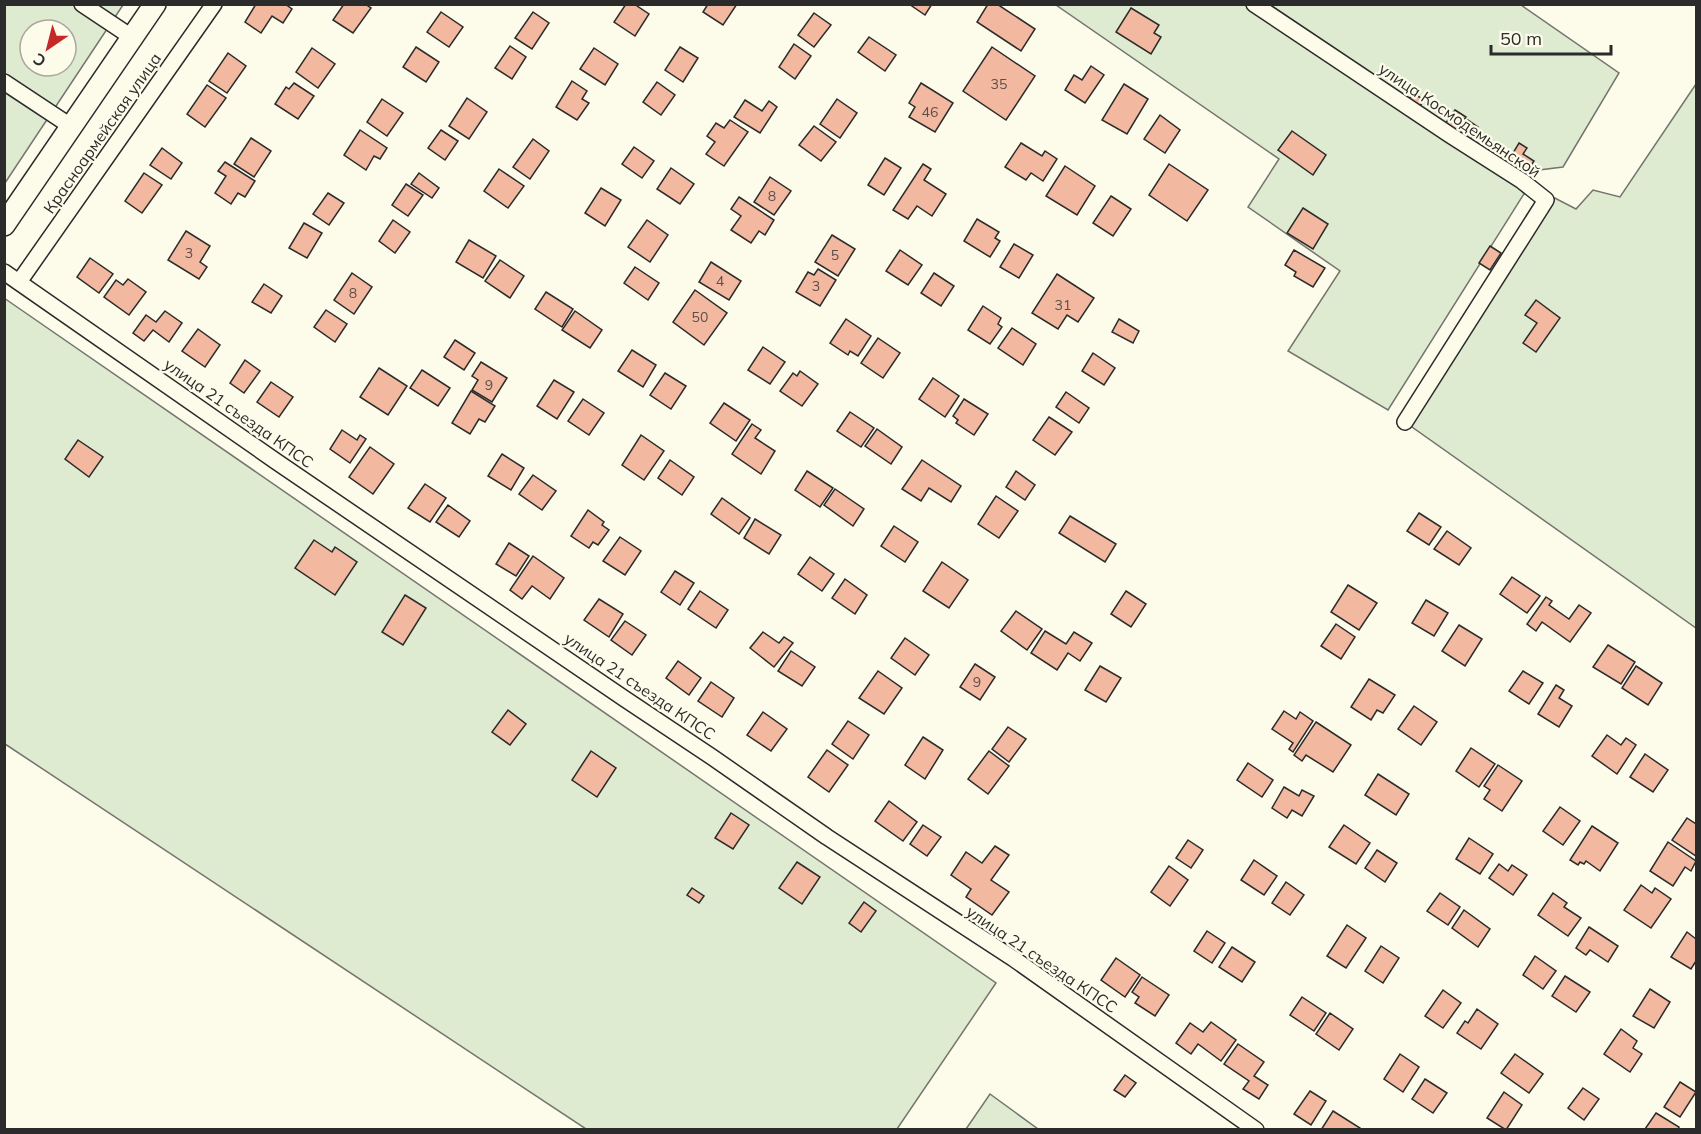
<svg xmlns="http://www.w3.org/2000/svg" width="1701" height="1134" font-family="Mulish,sans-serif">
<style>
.green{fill:#deebd1;stroke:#74746e;stroke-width:1.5;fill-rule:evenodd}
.building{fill:#f2b8a0;stroke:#2b2b2b;stroke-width:1.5}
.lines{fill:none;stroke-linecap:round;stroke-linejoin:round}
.street-casing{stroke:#2b2b2b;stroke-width:18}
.secondary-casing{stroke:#2b2b2b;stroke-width:24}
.street{stroke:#fdfbea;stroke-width:15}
.secondary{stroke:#fdfbea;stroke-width:21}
.labels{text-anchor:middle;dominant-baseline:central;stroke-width:4.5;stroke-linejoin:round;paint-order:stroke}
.number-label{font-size:14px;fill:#5d4e48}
.street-label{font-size:16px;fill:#2b2b2b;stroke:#fdfbea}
</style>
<rect width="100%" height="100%" fill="#fdfbea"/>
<!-- green -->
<g class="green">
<path d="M5 5H123L5 183ZM30 30H66V66H30Z"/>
<polygon points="1056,5 1521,5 1619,73 1563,167 1539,170 1388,410 1288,351 1340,271 1248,207 1279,159"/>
<polygon points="1696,84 1696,628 1405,422 1549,195 1576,209 1593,190 1620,197"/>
<polygon points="4,298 996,983 897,1129 586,1129 5,744"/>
<polygon points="990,1094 1038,1129 966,1129"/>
</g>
<!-- building -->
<g class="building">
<polygon points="256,4 285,4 292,9 283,23 272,16 261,33 245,22"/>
<polygon points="344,4 365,4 371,8 353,33 333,20"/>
<polygon points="626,4 634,4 649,14 635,36 614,22"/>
<polygon points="708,4 737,4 723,25 703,12"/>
<polygon points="909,4 932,4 925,15"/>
<polygon points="988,4 997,4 1035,29 1021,51 977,22"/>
<polygon points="1131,8 1159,25 1154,33 1161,37 1151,54 1116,32"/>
<polygon points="441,12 463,27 449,47 427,32"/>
<polygon points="533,12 549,23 532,49 515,38"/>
<polygon points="814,13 831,25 814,47 798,35"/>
<polygon points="869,37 896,55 885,71 858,52"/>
<polygon points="794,44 811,56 795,79 779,67"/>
<polygon points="510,46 526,57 512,79 495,68"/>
<polygon points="416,47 439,62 426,82 403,67"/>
<polygon points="680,47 698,58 683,82 665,70"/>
<polygon points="992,47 1035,76 1006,120 963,91"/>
<polygon points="312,48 335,64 318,88 296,72"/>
<polygon points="594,48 618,64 605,85 580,69"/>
<polygon points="228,53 246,66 227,93 209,81"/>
<polygon points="1091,66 1104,75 1085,103 1065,90 1074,75 1082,80"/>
<polygon points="572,81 587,91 582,99 589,103 577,120 556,107"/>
<polygon points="657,82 675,95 661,115 643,102"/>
<polygon points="294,83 314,96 298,119 275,104 286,87 289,89"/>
<polygon points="921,83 953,103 935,132 909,117 915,107 909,103"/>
<polygon points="1124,84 1148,99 1127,134 1102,120"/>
<polygon points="207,85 226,98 205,127 187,114"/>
<polygon points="1413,93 1424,100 1418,109 1407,102"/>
<polygon points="467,98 487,112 469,139 449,126"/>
<polygon points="382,99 403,113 387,136 367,122"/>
<polygon points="837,99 857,113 840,138 820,124"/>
<polygon points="745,100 762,111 769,101 777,107 760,133 734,117"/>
<polygon points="1455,110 1466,117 1456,132 1445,124"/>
<polygon points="1160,115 1180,130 1165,153 1144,139"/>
<polygon points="730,120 748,132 724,166 706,154 715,142 707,136 716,123 724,128"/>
<polygon points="1468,120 1478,127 1469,141 1458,134"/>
<polygon points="814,126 836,142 821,161 799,145"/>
<polygon points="360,130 387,148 380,159 374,156 366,170 344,155"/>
<polygon points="441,130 458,141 445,160 428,148"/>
<polygon points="1292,131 1326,155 1313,175 1278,150"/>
<polygon points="251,138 271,151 254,177 234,164"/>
<polygon points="533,139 549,151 530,179 513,167"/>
<polygon points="1021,143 1042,156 1045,151 1057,159 1043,181 1031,173 1026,180 1005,167"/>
<polygon points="1519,143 1527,148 1523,154 1534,161 1526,174 1507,163"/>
<polygon points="634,147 654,161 642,178 622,164"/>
<polygon points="162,148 182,163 171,179 150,165"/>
<polygon points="885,158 901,168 884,195 868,185"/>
<polygon points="225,162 255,181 245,197 238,193 231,204 215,193 226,176 218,171"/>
<polygon points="923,164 931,169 924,180 946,194 932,216 917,206 908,219 893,210"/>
<polygon points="1169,164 1208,190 1187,221 1149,195"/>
<polygon points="1065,166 1095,186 1077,215 1046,196"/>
<polygon points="671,168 694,184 680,204 657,189"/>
<polygon points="499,169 524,186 508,208 484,191"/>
<polygon points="144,173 162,185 142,213 125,201"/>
<polygon points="419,173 439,188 432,198 411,184"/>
<polygon points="770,177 791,191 774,215 754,202"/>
<polygon points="406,184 423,195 408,216 392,205"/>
<polygon points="601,188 621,200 605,226 585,213"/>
<polygon points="328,193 344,203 329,225 313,214"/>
<polygon points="1111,196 1131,209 1113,236 1093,223"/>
<polygon points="739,197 774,220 765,235 759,231 751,243 731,230 741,216 731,209"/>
<polygon points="1303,208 1328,224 1313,249 1287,233"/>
<polygon points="977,219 999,232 995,238 1000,241 990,257 964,241"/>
<polygon points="393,220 410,232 395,253 379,241"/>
<polygon points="647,220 668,235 650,262 628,247"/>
<polygon points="304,223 322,233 307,258 289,248"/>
<polygon points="186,231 210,246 200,262 207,267 199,279 168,260"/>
<polygon points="832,235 855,249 838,276 815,262"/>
<polygon points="469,240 496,256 483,278 456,262"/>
<polygon points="1014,244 1033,255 1019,278 1000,267"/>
<polygon points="1490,246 1501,253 1490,270 1479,263"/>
<polygon points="900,250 922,265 908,285 886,271"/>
<polygon points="1294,250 1325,268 1313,287 1294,276 1296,272 1285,265"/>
<polygon points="90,258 113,274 99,293 77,277"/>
<polygon points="500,260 524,276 510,298 485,281"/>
<polygon points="711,262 741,281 729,300 699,282"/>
<polygon points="635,267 659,283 648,300 624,283"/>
<polygon points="818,269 836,280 820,306 796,292 808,272 814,275"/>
<polygon points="352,273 372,287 354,314 334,300"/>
<polygon points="934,273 954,286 941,306 921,293"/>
<polygon points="1057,274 1094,298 1078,322 1067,315 1058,329 1032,313"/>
<polygon points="128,279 146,292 129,315 104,297 116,280 123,285"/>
<polygon points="264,284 282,296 271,313 252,302"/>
<polygon points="695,290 727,313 704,345 673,322"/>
<polygon points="546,292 573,309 562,327 535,309"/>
<polygon points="1536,300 1560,318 1536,352 1523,343 1537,323 1525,315"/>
<polygon points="983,306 1001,318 998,324 1002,327 990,344 968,330"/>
<polygon points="326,310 347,324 335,342 314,327"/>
<polygon points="165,311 182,323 169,342 153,330 144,341 133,333 146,315 156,322"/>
<polygon points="575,311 602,330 590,348 562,330"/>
<polygon points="846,319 871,336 858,356 850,351 848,355 830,343"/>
<polygon points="1119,319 1139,331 1133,343 1112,332"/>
<polygon points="1012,328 1036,344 1023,365 998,348"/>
<polygon points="198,329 220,345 205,367 182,351"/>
<polygon points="878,338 900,353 883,378 861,363"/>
<polygon points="455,340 475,353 464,370 444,357"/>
<polygon points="763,347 785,362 770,384 748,370"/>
<polygon points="632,350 656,365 643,387 618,371"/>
<polygon points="1093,353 1115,368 1104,385 1082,371"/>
<polygon points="245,360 260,371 244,393 230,383"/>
<polygon points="481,362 507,378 492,402 472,390 478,380 472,376"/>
<polygon points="379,368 407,386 388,415 360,397"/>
<polygon points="422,370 450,388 438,406 410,388"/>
<polygon points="800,371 818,384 802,406 780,391 793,373 797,376"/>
<polygon points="665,373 686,386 671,409 650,395"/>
<polygon points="933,378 959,396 945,417 919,399"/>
<polygon points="554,380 574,392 557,419 537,406"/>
<polygon points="271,382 293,397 279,417 257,402"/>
<polygon points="471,391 495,406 485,422 479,419 470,434 452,423"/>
<polygon points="1066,392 1089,408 1079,423 1056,407"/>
<polygon points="583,399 604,413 589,435 568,421"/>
<polygon points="964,399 988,414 974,435 956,423 958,420 953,416"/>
<polygon points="724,403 750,420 736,441 710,423"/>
<polygon points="850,412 874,428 861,447 837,431"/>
<polygon points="1049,417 1072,432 1055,455 1033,440"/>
<polygon points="752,424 761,430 755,438 775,451 761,474 732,454"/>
<polygon points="877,429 902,447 891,464 865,446"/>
<polygon points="342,430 357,440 360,435 366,439 350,463 330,449"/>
<polygon points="641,435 664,451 644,480 622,465"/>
<polygon points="78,440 103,457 89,477 65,459"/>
<polygon points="370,447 394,464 373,494 349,477"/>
<polygon points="502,454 524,468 511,490 488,476"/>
<polygon points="670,460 694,477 682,495 658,478"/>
<polygon points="922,460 961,486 951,502 929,488 921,501 902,489"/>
<polygon points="807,471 833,488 820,507 795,490"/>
<polygon points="1016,471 1035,485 1025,500 1006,487"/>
<polygon points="533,475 556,491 542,510 519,494"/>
<polygon points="425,484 446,498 430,522 408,508"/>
<polygon points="835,489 864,509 853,526 824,505"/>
<polygon points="996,496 1018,511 999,538 978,524"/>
<polygon points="722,498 750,518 739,534 711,514"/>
<polygon points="448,505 470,521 459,537 436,522"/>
<polygon points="588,510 604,522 602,525 609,530 598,545 593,542 589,548 571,536"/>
<polygon points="1419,513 1441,527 1429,545 1407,531"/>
<polygon points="1070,516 1116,544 1105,562 1059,533"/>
<polygon points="755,519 781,535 769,554 744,538"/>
<polygon points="894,526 918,542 905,562 881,546"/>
<polygon points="1447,531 1471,548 1459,565 1434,549"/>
<polygon points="620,537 641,551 625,575 603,561"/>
<polygon points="314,540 332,552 335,547 357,562 335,595 295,568"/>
<polygon points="509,543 529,556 516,576 496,564"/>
<polygon points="533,556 564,578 550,599 532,586 522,599 510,590"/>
<polygon points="810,557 834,574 822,591 798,574"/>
<polygon points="942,562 968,580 949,608 923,591"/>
<polygon points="675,571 694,583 680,605 661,592"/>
<polygon points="1512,577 1540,596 1527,613 1500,594"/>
<polygon points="845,579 867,595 855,614 832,598"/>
<polygon points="1348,585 1377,603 1359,630 1331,612"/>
<polygon points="700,591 728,610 716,628 688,609"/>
<polygon points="1126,591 1146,604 1131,627 1111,614"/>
<polygon points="405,595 426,608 403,645 382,632"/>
<polygon points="1546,597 1552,601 1549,605 1569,619 1579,605 1591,613 1570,642 1542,622 1536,631 1527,624"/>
<polygon points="599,599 623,614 609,637 584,620"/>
<polygon points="1426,600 1448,613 1434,636 1412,623"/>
<polygon points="1016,611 1042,629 1027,650 1001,631"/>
<polygon points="625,621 646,635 632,655 611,640"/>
<polygon points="1336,624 1355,637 1341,659 1321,646"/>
<polygon points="1459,625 1482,639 1465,666 1442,651"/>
<polygon points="1045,631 1066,644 1074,632 1092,643 1080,661 1068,653 1057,670 1031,653"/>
<polygon points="763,632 779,643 784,637 793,643 774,667 750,648"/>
<polygon points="905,638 929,655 915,675 891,658"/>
<polygon points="1608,645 1635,662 1621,684 1593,667"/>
<polygon points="791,651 815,667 802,686 778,671"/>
<polygon points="678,661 701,678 689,695 666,678"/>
<polygon points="975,664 995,677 980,700 960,687"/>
<polygon points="1100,666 1121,678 1106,702 1085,690"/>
<polygon points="1636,666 1662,683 1648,705 1622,688"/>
<polygon points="878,671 902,688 884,714 859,698"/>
<polygon points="1523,671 1543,683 1529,704 1509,691"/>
<polygon points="1369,679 1395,695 1383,713 1377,710 1371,720 1351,707"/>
<polygon points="711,682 734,698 722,717 698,701"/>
<polygon points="1556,685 1564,690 1559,698 1572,706 1559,727 1538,714"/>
<polygon points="1414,706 1437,722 1421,745 1398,729"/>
<polygon points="508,710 526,724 510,745 492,732"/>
<polygon points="1284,711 1296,719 1300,712 1313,721 1293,752 1289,749 1293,743 1272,729"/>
<polygon points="763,712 787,729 771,751 747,735"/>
<polygon points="848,721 869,735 853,759 832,744"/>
<polygon points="1316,722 1351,745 1333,772 1306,755 1302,761 1294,755"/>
<polygon points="1008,727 1026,739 1009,762 992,749"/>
<polygon points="1607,735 1621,745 1626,738 1636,745 1617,774 1592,756"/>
<polygon points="923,737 943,750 925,779 905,765"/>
<polygon points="1471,748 1495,764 1479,787 1456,771"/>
<polygon points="827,750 848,765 829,792 808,777"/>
<polygon points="591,751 616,768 597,797 572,780"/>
<polygon points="989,751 1009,766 988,794 968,779"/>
<polygon points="1645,754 1668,770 1653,792 1630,777"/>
<polygon points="1248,763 1273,780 1262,797 1237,780"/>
<polygon points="1498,765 1522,781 1502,811 1484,799 1490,790 1484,786"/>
<polygon points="1378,774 1409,794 1396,815 1365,795"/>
<polygon points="1284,787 1299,796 1302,790 1314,796 1302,816 1292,810 1287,818 1272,808"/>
<polygon points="889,801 917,822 903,841 875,821"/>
<polygon points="1560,807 1580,821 1563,845 1543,831"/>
<polygon points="731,813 749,825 733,849 715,838"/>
<polygon points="1687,818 1696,824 1696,856 1672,840"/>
<polygon points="923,825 941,837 927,856 910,844"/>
<polygon points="1344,825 1370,843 1356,864 1329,847"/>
<polygon points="1592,826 1618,843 1600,871 1586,861 1584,864 1580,862 1578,865 1570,860"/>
<polygon points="1469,838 1493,854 1480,874 1456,859"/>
<polygon points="1188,840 1203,850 1191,868 1176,858"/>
<polygon points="1668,842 1696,861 1691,871 1685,867 1673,886 1650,871"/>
<polygon points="995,846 1009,855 991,880 1009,892 992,915 966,897 971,889 951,875 966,852 982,863"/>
<polygon points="1377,850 1397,863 1385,882 1365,868"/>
<polygon points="1254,860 1277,876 1264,895 1241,880"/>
<polygon points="797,862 820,877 802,904 779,888"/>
<polygon points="1499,864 1508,871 1512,865 1527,875 1513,895 1489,878"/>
<polygon points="1169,866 1188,880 1170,906 1151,892"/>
<polygon points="1286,882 1304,895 1290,915 1272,903"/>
<polygon points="1641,885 1652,893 1655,888 1671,899 1651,928 1624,910"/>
<polygon points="692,888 704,896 699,903 687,895"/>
<polygon points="1440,893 1460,907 1448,925 1427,911"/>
<polygon points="1553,893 1567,903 1564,907 1581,918 1568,936 1538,915"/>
<polygon points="864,902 876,911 861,932 849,923"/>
<polygon points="1464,910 1490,929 1478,947 1452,928"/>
<polygon points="1347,925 1366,938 1346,968 1327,956"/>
<polygon points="1589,927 1618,946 1608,962 1590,950 1586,955 1576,948"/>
<polygon points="1207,931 1225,943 1212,963 1194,951"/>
<polygon points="1687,932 1696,939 1696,961 1691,969 1671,957"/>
<polygon points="1381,946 1399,958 1383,983 1365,971"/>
<polygon points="1232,947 1255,962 1242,982 1219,967"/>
<polygon points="1535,956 1556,971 1543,989 1523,975"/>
<polygon points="1116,958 1140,975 1125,997 1101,980"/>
<polygon points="1565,976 1590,992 1576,1012 1552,996"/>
<polygon points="1142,977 1169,995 1155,1016 1135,1003 1139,997 1132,992"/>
<polygon points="1650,989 1670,1002 1654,1028 1633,1016"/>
<polygon points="1443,990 1461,1003 1443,1028 1425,1016"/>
<polygon points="1302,997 1326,1013 1314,1031 1290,1015"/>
<polygon points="1477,1009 1498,1024 1481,1049 1457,1033 1465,1021 1468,1023"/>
<polygon points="1330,1013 1353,1029 1339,1050 1316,1034"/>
<polygon points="1211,1022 1236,1040 1221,1061 1198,1044 1191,1054 1176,1043 1190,1023 1203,1032"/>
<polygon points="1621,1029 1637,1041 1633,1048 1642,1054 1630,1072 1604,1054"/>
<polygon points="1238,1044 1264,1062 1254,1076 1268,1085 1259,1099 1243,1089 1249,1081 1224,1064"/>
<polygon points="1400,1054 1419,1067 1403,1092 1384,1079"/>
<polygon points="1515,1054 1543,1074 1529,1093 1501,1073"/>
<polygon points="1125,1075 1136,1083 1125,1097 1114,1090"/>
<polygon points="1425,1079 1447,1093 1433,1113 1412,1099"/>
<polygon points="1680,1082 1696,1092 1680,1117 1664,1107"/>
<polygon points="1583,1088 1599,1099 1584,1120 1568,1108"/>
<polygon points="1310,1091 1326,1101 1311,1125 1294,1114"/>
<polygon points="1504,1092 1522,1105 1506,1130 1487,1118"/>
<polygon points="1333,1111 1360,1128 1359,1130 1321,1130"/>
<polygon points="1656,1113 1679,1127 1678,1130 1645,1129"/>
</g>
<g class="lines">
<!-- street casing -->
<g class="street-casing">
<g id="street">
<polyline points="82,4 133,38"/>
<polyline points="1254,4 1450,135 1522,181 1546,200 1405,422"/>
<polyline points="4,82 72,127"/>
<polyline points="4,272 277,462 625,699 712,757 827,837 1014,959 1256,1130"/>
<polyline points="19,282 214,4"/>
</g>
</g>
<!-- secondary casing -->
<g class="secondary-casing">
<polyline id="secondary" points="4,225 155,4"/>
</g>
<!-- street -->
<use href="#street" class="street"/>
<!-- secondary -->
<use href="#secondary" class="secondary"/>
</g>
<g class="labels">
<!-- number labels -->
<g class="number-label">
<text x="999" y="84">35</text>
<text x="930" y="112">46</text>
<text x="772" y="196">8</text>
<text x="189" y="253">3</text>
<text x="835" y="255">5</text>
<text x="720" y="281">4</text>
<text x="816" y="286">3</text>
<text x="353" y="293">8</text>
<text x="1063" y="305">31</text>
<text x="700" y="317">50</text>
<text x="489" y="385">9</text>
<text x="977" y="682">9</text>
</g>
<!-- street labels -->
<g class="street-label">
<text transform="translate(1460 120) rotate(34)">улица Космодемьянской</text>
<text transform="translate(102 133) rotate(-55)">Красноармейская улица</text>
<text transform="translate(239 413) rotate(35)">улица 21 съезда КПСС</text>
<text transform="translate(640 686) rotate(34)">улица 21 съезда КПСС</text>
<text transform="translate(1042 959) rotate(34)">улица 21 съезда КПСС</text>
</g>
</g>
<!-- border -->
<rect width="1701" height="1134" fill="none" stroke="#2b2b2b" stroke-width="12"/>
<!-- north arrow -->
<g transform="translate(48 48) rotate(215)"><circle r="28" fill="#fdfbea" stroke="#a9a89e" stroke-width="1.5"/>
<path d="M0-4.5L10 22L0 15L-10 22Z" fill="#c62828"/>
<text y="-9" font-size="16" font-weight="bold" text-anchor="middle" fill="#2b2b2b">С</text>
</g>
<!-- scale -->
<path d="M1491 45v9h120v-9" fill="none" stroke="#2b2b2b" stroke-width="3"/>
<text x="1500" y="45" font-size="18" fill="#2b2b2b" stroke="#fdfbea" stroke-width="4.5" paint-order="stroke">50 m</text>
</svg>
